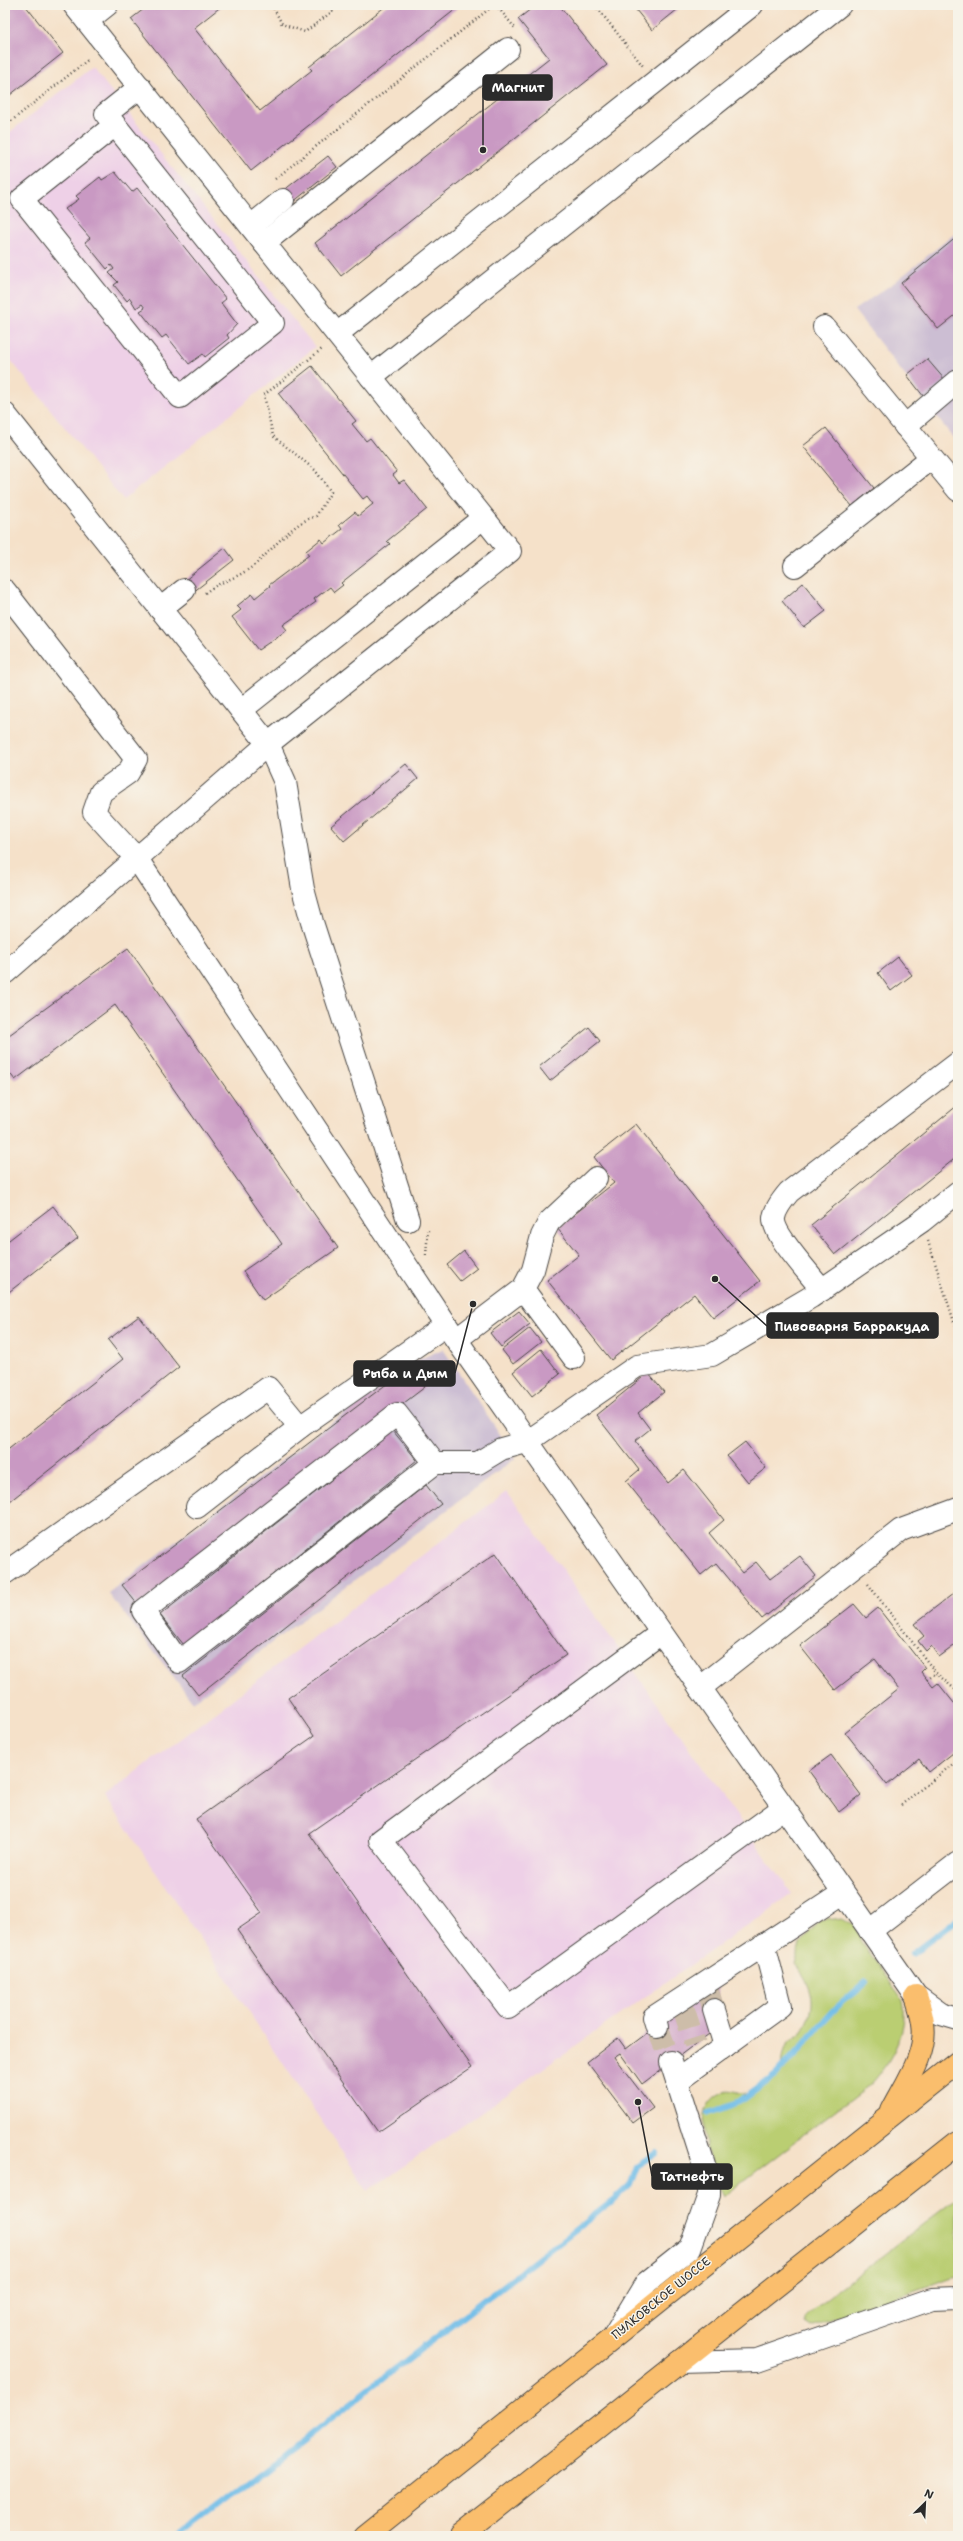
<svg xmlns="http://www.w3.org/2000/svg" width="963" height="2541" font-family="'Shantell Sans',sans-serif">
<style>
.built{fill:#eed0e7}
.industrial{fill:#ccbed3}
.green{fill:#bace72;stroke:#727c4e}
.lines{fill:none;stroke-linecap:round;stroke-linejoin:round}
.stream{stroke:#6dbce8;stroke-width:6}
.building{fill:#c999c3}
.minor-tunnel{stroke:#cdbda9;stroke-width:22;stroke-dasharray:22 11;stroke-linecap:butt}
.minor-casing{stroke:#494643;stroke-width:24}
.highway-casing{stroke:#494643;stroke-width:24}
.path{stroke:#494643;stroke-width:2.5;stroke-dasharray:1 3;stroke-linecap:butt}
.minor{stroke:#fff;stroke-width:22}
.highway{stroke:#fabe6d;stroke-width:22}
.labels{text-anchor:middle;dominant-baseline:central;stroke-width:3;stroke-linejoin:round;paint-order:stroke}
.street-label{font-size:12px;fill:#2b2b2b;stroke:#f7f3e8}
.leader{fill:none;stroke:#2b2b2b;stroke-width:1.5}
.callout-dot{fill:#2b2b2b;stroke:#f7f3e8;stroke-width:1.5}
.callout{fill:#2b2b2b;stroke:#2b2b2b;stroke-width:1.5}
.callout-label{font-size:13px;text-anchor:middle;font-weight:bold;fill:#fff}
</style>
<rect width="100%" height="100%" fill="#f7f3e8"/>
<filter id="ink" filterUnits="userSpaceOnUse"><feTurbulence type="fractalNoise" baseFrequency=".025" numOctaves="2"/><feDisplacementMap in="SourceGraphic" scale="8" xChannelSelector="R" yChannelSelector="G"/><feConvolveMatrix kernelMatrix="1 2 1 2 8 2 1 2 1" color-interpolation-filters="sRGB"/></filter>
<filter id="wash" filterUnits="userSpaceOnUse"><feTurbulence type="fractalNoise" baseFrequency=".012" numOctaves="4" result="noise"/><feDisplacementMap in="SourceGraphic" scale="16" xChannelSelector="R" yChannelSelector="G"/><feGaussianBlur stdDeviation="0.9" result="paint"/><feColorMatrix in="noise" values="0 0 0 0 0 0 0 0 0 0 0 0 0 0 0 0 0 1.4 0 .05"/><feComposite in="paint" operator="in"/></filter>
<g filter="url(#wash)">
<rect width="100%" height="100%" fill="#f5e1c9"/>
<!-- built -->
<g class="built">
<polygon points="92,67 315,347 123,500 5,353 5,136"/>
<polygon points="507,1491 792,1894 368,2191 105,1796"/>
</g>
<!-- industrial -->
<g class="industrial">
<polygon points="958,231 958,444 854,310 895,282"/>
<polygon points="443,1349 516,1458 193,1702 108,1593 408,1364"/>
</g>
<!-- green -->
<g class="green">
<path d="M841 1918 855 1925 862 1942 903 2001C909 2029 891 2062 872 2083L723 2197C713 2171 685 2106 724 2092 731 2089 740 2096 748 2094 761 2092 773 2077 782 2069 783 2058 783 2047 792 2040 795 2037 799 2036 802 2032 819 2006 813 1987 795 1965L801 1943 820 1921Z"/>
<polygon points="958,2197 958,2275 812,2327 806,2323 806,2317 820,2304"/>
</g>
<g class="lines">
<!-- stream -->
<g class="stream">
<polyline points="912,1954 958,1919"/>
<polyline points="709,2113 740,2102 776,2075 837,2007 866,1982"/>
<polyline points="179,2536 615,2199 630,2185 637,2166 657,2153"/>
</g>
</g>
<g id="blocks">
<!-- building -->
<g class="building">
<polygon points="5,5 25,5 63,53 5,99"/>
<polygon points="149,5 223,5 194,28 260,111 312,70 309,67 387,5 461,5 251,171 131,19"/>
<polygon points="536,5 559,5 607,65 341,276 315,243 549,58 518,19"/>
<polygon points="632,5 683,5 652,30"/>
<polygon points="328,156 337,167 288,206 279,194"/>
<polygon points="115,172 132,192 137,188 226,299 221,303 237,324 227,335 229,338 205,357 203,354 189,364 166,335 162,338 140,311 145,308 142,304 136,308 130,298 127,301 114,285 118,282 109,273 114,269 111,265 107,269 85,242 90,238 65,209 79,199 76,196 100,177 102,180"/>
<polygon points="958,236 958,313 938,329 901,283"/>
<polygon points="927,359 945,380 924,397 907,375"/>
<polygon points="312,366 356,421 352,424 366,441 370,438 397,472 393,475 399,483 404,480 427,509 387,541 390,544 341,583 343,585 334,592 330,587 314,599 316,602 283,625 287,630 258,650 232,617 241,610 237,606 252,594 255,598 270,586 269,585 309,555 306,551 321,539 324,543 342,529 339,525 355,512 358,516 373,504 367,496 363,499 278,393"/>
<polygon points="826,428 874,488 852,506 803,446"/>
<polygon points="225,548 234,560 188,596 179,585"/>
<polygon points="803,583 826,611 804,628 782,601"/>
<polygon points="406,764 418,779 344,841 331,826"/>
<polygon points="128,948 338,1248 263,1300 243,1271 282,1244 115,1005 15,1080 5,1067 5,1038"/>
<polygon points="898,957 912,975 891,991 878,973"/>
<polygon points="589,1027 600,1041 550,1081 539,1067"/>
<polygon points="958,1105 958,1156 835,1255 811,1225"/>
<polygon points="636,1124 760,1281 713,1318 694,1294 611,1360 547,1280 579,1255 557,1228 614,1183 594,1157"/>
<polygon points="53,1206 78,1238 5,1295 5,1243"/>
<polygon points="464,1251 477,1268 460,1281 447,1265"/>
<polygon points="519,1311 530,1324 501,1347 490,1333"/>
<polygon points="139,1316 179,1367 5,1505 5,1452 123,1359 108,1340"/>
<polygon points="530,1328 541,1342 513,1364 502,1350"/>
<polygon points="541,1349 560,1374 532,1396 513,1372"/>
<polygon points="409,1367 425,1387 138,1605 122,1585"/>
<polygon points="648,1373 664,1392 638,1413 650,1429 635,1441 668,1483 684,1470 724,1520 709,1533 742,1573 756,1562 770,1579 800,1556 816,1576 762,1619 716,1563 701,1575 626,1481 639,1470 596,1415"/>
<polygon points="393,1431 417,1460 184,1645 160,1615"/>
<polygon points="745,1442 766,1468 748,1482 727,1456"/>
<polygon points="426,1485 441,1504 198,1695 183,1676"/>
<polygon points="496,1553 566,1655 309,1833 472,2067 378,2132 237,1930 262,1913 196,1819 314,1736 288,1698"/>
<polygon points="958,1590 958,1643 939,1657 931,1646 926,1651 918,1641 924,1636 914,1624"/>
<polygon points="854,1604 866,1618 878,1608 925,1668 921,1672 933,1687 938,1683 958,1708 958,1749 929,1772 919,1759 887,1785 845,1732 899,1689 875,1659 835,1690 800,1646"/>
<polygon points="831,1755 861,1795 839,1812 809,1771"/>
<polygon points="720,1978 712,2032 695,2044 642,2084 620,2053 614,2057 653,2108 633,2123 587,2062 618,2038 626,2049"/>
</g>
</g>
</g>
<g filter="url(#ink)">
<use href="#blocks" fill-opacity="0" stroke="#494643" stroke-width="1"/>
<g class="lines">
<!-- minor-tunnel -->
<g class="minor-tunnel">
<polyline points="707,1988 714,2010"/>
<polyline points="683,2007 695,2044"/>
<polyline points="657,2027 671,2062"/>
</g>
<!-- minor casing -->
<g class="minor-casing">
<g id="minor">
<polyline points="87,21 107,5"/>
<polyline points="115,125 22,199 180,397 273,323 115,125 106,114 140,87"/>
<polyline points="251,226 283,200"/>
<polyline points="264,243 508,49"/>
<polyline points="824,327 958,490"/>
<polyline points="337,334 752,5"/>
<polyline points="371,377 840,5"/>
<polyline points="5,414 268,744 285,782 303,889 312,922 408,1220"/>
<polyline points="905,426 958,381"/>
<polyline points="795,566 931,458"/>
<polyline points="5,591 136,759 128,773 101,792 94,812 137,859 446,1325 916,1996 941,2014 958,2019"/>
<polyline points="160,609 184,590"/>
<polyline points="241,710 483,518"/>
<polyline points="5,973 268,744 510,551 74,5"/>
<polyline points="523,1289 574,1358"/>
<path d="M822 1290C812 1276 772 1234 774 1218 775 1209 783 1199 789 1192L958 1063"/>
<polyline points="457,1339 523,1289 533,1270 542,1236 549,1222 596,1178"/>
<polyline points="435,1463 397,1414 143,1611 179,1662 435,1463 478,1463 501,1449 527,1442 637,1366 712,1355 811,1297 922,1221 958,1192"/>
<polyline points="197,1507 300,1427 446,1325"/>
<polyline points="5,1573 268,1388 300,1427"/>
<polyline points="661,1633 381,1840 508,2007 783,1808"/>
<polyline points="700,1688 901,1530 958,1509"/>
<polyline points="870,1931 958,1863"/>
<polyline points="714,2010 725,2046"/>
<polyline points="657,2027 654,2017 843,1893"/>
<polyline points="677,2081 780,2006 764,1944"/>
<polyline points="614,2336 646,2283 690,2248 709,2195 709,2181 671,2062"/>
<polyline points="680,2362 757,2360 932,2299 958,2298"/>
</g>
</g>
<!-- highway casing -->
<g class="highway-casing">
<g id="highway">
<path d="M892 2111C905 2085 928 2054 923 2023 922 2014 919 2005 916 1996"/>
<polyline points="365,2536 958,2062"/>
<polyline points="460,2536 958,2142"/>
</g>
</g>
<!-- path -->
<g class="path">
<polyline points="272,5 282,24 305,32 341,5"/>
<polyline points="496,5 515,28"/>
<polyline points="595,5 643,66"/>
<polyline points="5,126 89,59"/>
<polyline points="275,179 494,5"/>
<path d="M205 593C218 582 235 579 249 569 272 553 287 525 316 516L331 492 315 470 273 436 264 395 322 349"/>
<polyline points="928,1241 958,1334"/>
<polyline points="426,1255 428,1230"/>
<polyline points="868,1584 936,1673 958,1692"/>
<polyline points="927,1680 936,1673"/>
<polyline points="953,1753 958,1759"/>
<polyline points="901,1805 958,1760"/>
</g>
<!-- minor -->
<use href="#minor" class="minor"/>
<!-- highway -->
<use href="#highway" class="highway"/>
</g>
</g>
<g class="labels">
<!-- street labels -->
<g class="street-label">
<text transform="translate(661 2298) rotate(-39)">ПУЛКОВСКОЕ ШОССЕ</text>
</g>
</g>
<!-- callouts -->
<path class="leader" d="M483 150L483 88M715 1279L767 1326M473 1304L455 1373M638 2102L652 2176"/>
<g class="callout-dot">
<circle cx="483" cy="150" r="4"/>
<circle cx="715" cy="1279" r="4"/>
<circle cx="473" cy="1304" r="4"/>
<circle cx="638" cy="2102" r="4"/>
</g>
<g class="callout">
<rect x="483" y="75" width="69" height="25" rx="4"/>
<rect x="767" y="1313" width="171" height="25" rx="4"/>
<rect x="354" y="1361" width="101" height="25" rx="4"/>
<rect x="652" y="2164" width="80" height="25" rx="4"/>
</g>
<g class="callout-label">
<text x="518" y="92">Магнит</text>
<text x="852" y="1331">Пивоварня Барракуда</text>
<text x="405" y="1378">Рыба и Дым</text>
<text x="692" y="2181">Татнефть</text>
</g>
<!-- margin -->
<rect width="963" height="2541" fill="none" stroke="#f7f3e8" stroke-width="20"/>
<!-- north arrow -->
<g transform="translate(925 2503) rotate(24)" stroke="#f7f3e8" stroke-width="3" paint-order="stroke">
<path d="M0-3L7 15L0 10L-7 15Z" fill="#2b2b2b"/>
<text y="-6" font-size="11" font-weight="bold" text-anchor="middle" fill="#2b2b2b">N</text>
</g>
</svg>
